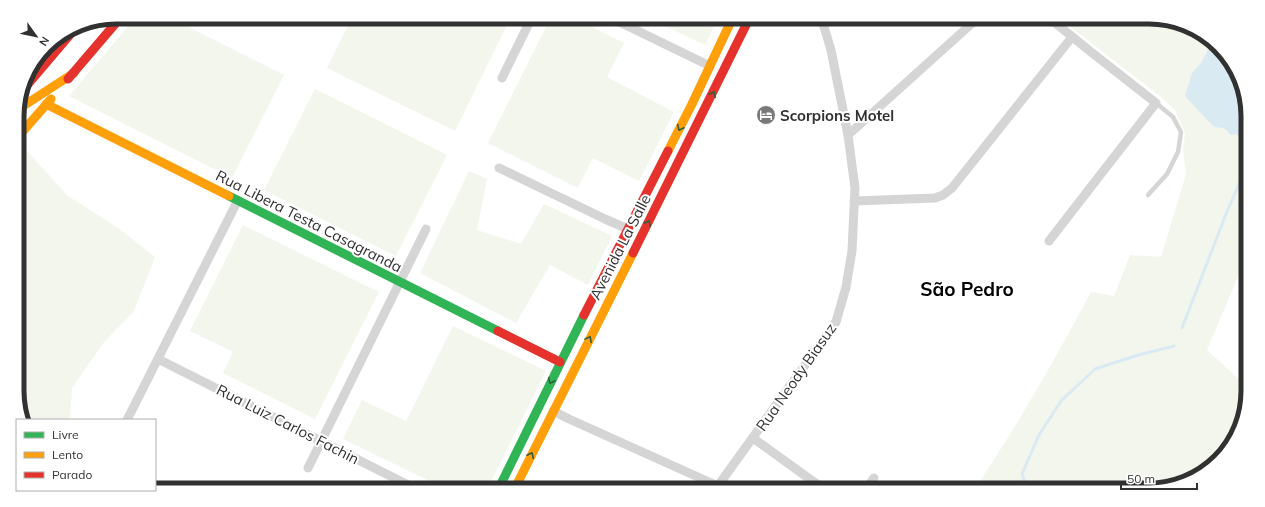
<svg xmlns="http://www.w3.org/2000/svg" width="1265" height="507" font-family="Mulish,sans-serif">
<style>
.green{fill:#f2f6ed}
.water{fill:#daeaf3}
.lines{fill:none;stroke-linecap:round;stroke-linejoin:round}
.stream{stroke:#daeaf3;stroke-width:3}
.lane{stroke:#d5d5d5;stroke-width:4.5}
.street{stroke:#d5d5d5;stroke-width:9}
.fast{stroke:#30b455;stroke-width:9}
.slow{stroke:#ff9f0a;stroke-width:9}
.jam{stroke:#e5322d;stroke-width:9}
.oneway{stroke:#315f3e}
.labels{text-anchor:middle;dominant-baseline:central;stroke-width:4;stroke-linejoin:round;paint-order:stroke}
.poi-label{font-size:15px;font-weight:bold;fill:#313131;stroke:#fff;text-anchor:start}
.street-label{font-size:15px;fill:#313131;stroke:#fff}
.district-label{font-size:19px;font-weight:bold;fill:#000;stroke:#fff}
.rim{fill:none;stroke:#313131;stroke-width:5}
</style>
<rect width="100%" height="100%" fill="#fff"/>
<!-- green -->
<g class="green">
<polygon points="136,17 169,17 284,75 232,178 69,96"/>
<polygon points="352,17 511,17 455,131 327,68"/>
<polygon points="551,17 572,17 624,43 607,77 674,112 639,181 593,158 578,188 488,143"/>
<polygon points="646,17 718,17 705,45"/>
<path d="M1058 17H1149L1181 22 1227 55 1247 103 1245 260 1207 350 1243 383V423L1209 470 1155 490H974C1017 426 1055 360 1091 292L1114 296 1130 255 1161 257 1186 174 1183 149 1185 133 1175 110 1161 97Z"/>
<polygon points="315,89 447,155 396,256 264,190"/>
<polygon points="25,149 68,196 118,228 155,257 134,311 104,342 72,388 70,420 24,420 19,410 17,158"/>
<polygon points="469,171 487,179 477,230 521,244 544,204 612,236 588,285 550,265 516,323 420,273"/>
<polygon points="243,225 379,292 315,419 223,373 233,352 190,331"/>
<polygon points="453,326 546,371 487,490 448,490 343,439 362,400 406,421"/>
</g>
<!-- water -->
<polygon class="water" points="1214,46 1222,51 1225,61 1235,74 1247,103 1247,132 1241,138 1236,134 1231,135 1224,128 1214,127 1185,96 1192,73 1201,63 1208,50"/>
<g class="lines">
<!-- stream -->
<g class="stream">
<polyline points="1182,328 1226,214 1246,168"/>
<polyline points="19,393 27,420"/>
<polyline points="1028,490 1022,474 1039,435 1061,401 1095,369 1135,356 1174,346"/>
</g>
<!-- lane -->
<polyline class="lane" points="1148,195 1167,174 1178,152 1181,132 1173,117 1156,103"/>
<!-- street -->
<g class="street">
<polyline points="609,17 710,66"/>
<polyline points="1048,17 1091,52 1156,103 1049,241"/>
<polyline points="502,78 532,17"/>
<polyline points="848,135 979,17"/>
<polyline points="499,168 605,219 628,229"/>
<polyline points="854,201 935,198 943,195 952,188 1072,37"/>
<polyline points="158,359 418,490"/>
<polyline points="553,411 569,419 718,486"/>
<polyline points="127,420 238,200"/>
<polyline points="753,438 825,490"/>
<polyline points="308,468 426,229"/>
<polyline points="715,490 836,322 846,287 852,251 855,188 848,135 831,50 821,17"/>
<polyline points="865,490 874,478"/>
</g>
<!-- fast -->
<g class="fast">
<polyline points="229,196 498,331"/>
<polyline points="498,490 584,315"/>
</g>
<!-- slow -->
<g class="slow">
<polyline points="46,104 229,196"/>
<polyline points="17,110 74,73"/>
<polyline points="17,138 51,99"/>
<polyline points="668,151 692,104 733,17"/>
<polyline points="514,490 633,253"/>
</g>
<!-- jam -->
<g class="jam">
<polyline points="68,79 121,17"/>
<polyline points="22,91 79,24"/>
<polyline points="633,253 750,17"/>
<polyline points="584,315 668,151"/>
<polyline points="498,331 560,362"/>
</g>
</g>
<!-- one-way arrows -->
<defs><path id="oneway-chevron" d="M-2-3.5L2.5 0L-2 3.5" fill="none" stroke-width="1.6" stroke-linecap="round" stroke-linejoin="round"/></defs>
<g class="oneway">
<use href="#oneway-chevron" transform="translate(713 94) rotate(-64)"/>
<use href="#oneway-chevron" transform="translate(680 128) rotate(117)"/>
<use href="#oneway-chevron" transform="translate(648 223) rotate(-63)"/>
<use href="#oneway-chevron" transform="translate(589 339) rotate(-62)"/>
<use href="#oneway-chevron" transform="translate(551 381) rotate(116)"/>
<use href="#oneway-chevron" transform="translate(531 455) rotate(-64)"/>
</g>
<!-- icons -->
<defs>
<g id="hotel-disc" transform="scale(1)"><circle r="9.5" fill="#797979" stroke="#fff"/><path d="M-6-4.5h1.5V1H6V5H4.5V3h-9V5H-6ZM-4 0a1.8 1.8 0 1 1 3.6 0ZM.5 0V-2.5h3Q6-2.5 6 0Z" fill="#fff"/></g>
</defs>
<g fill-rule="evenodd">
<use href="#hotel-disc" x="766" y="115"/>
</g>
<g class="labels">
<!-- poi labels -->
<g class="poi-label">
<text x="780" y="115">Scorpions Motel</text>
</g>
<!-- street labels -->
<g class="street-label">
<text transform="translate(309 221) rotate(27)">Rua Libera Testa Casagranda</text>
<text transform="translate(620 247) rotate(-63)">Avenida La Salle</text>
<text transform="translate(796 377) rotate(-55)">Rua Neody Biasuz</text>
<text transform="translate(288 424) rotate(27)">Rua Luiz Carlos Fachin</text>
</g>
<!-- district labels -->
<g class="district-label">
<text x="967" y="289">São Pedro</text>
</g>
</g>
<!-- crop -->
<path d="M0 0H1265V507H0ZM116 24H1149A92 92 0 0 1 1241 116V391A92 92 0 0 1 1149 483H116A92 92 0 0 1 24 391V116A92 92 0 0 1 116 24Z" fill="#fff" fill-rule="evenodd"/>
<path class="rim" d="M116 24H1149A92 92 0 0 1 1241 116V391A92 92 0 0 1 1149 483H116A92 92 0 0 1 24 391V116A92 92 0 0 1 116 24Z"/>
<!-- legend -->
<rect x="16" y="419" width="140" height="72" fill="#ffffff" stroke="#adadad"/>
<rect x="24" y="432" width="20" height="6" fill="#30b455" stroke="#adadad"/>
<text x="52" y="439" font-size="12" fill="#313131">Livre</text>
<rect x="24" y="452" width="20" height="6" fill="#ff9f0a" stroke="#adadad"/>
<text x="52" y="459" font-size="12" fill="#313131">Lento</text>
<rect x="24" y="472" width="20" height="6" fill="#e5322d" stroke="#adadad"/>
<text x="52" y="479" font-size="12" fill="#313131">Parado</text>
<!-- north arrow -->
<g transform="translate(36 36) rotate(123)" stroke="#ffffff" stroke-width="3" paint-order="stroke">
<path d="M0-3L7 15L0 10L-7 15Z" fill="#313131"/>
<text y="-6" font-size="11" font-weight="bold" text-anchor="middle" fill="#313131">N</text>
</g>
<!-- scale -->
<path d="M1121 483v6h76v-6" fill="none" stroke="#313131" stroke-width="2"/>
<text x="1127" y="483" font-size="12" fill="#313131" stroke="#ffffff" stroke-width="3" paint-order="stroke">50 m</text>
</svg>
